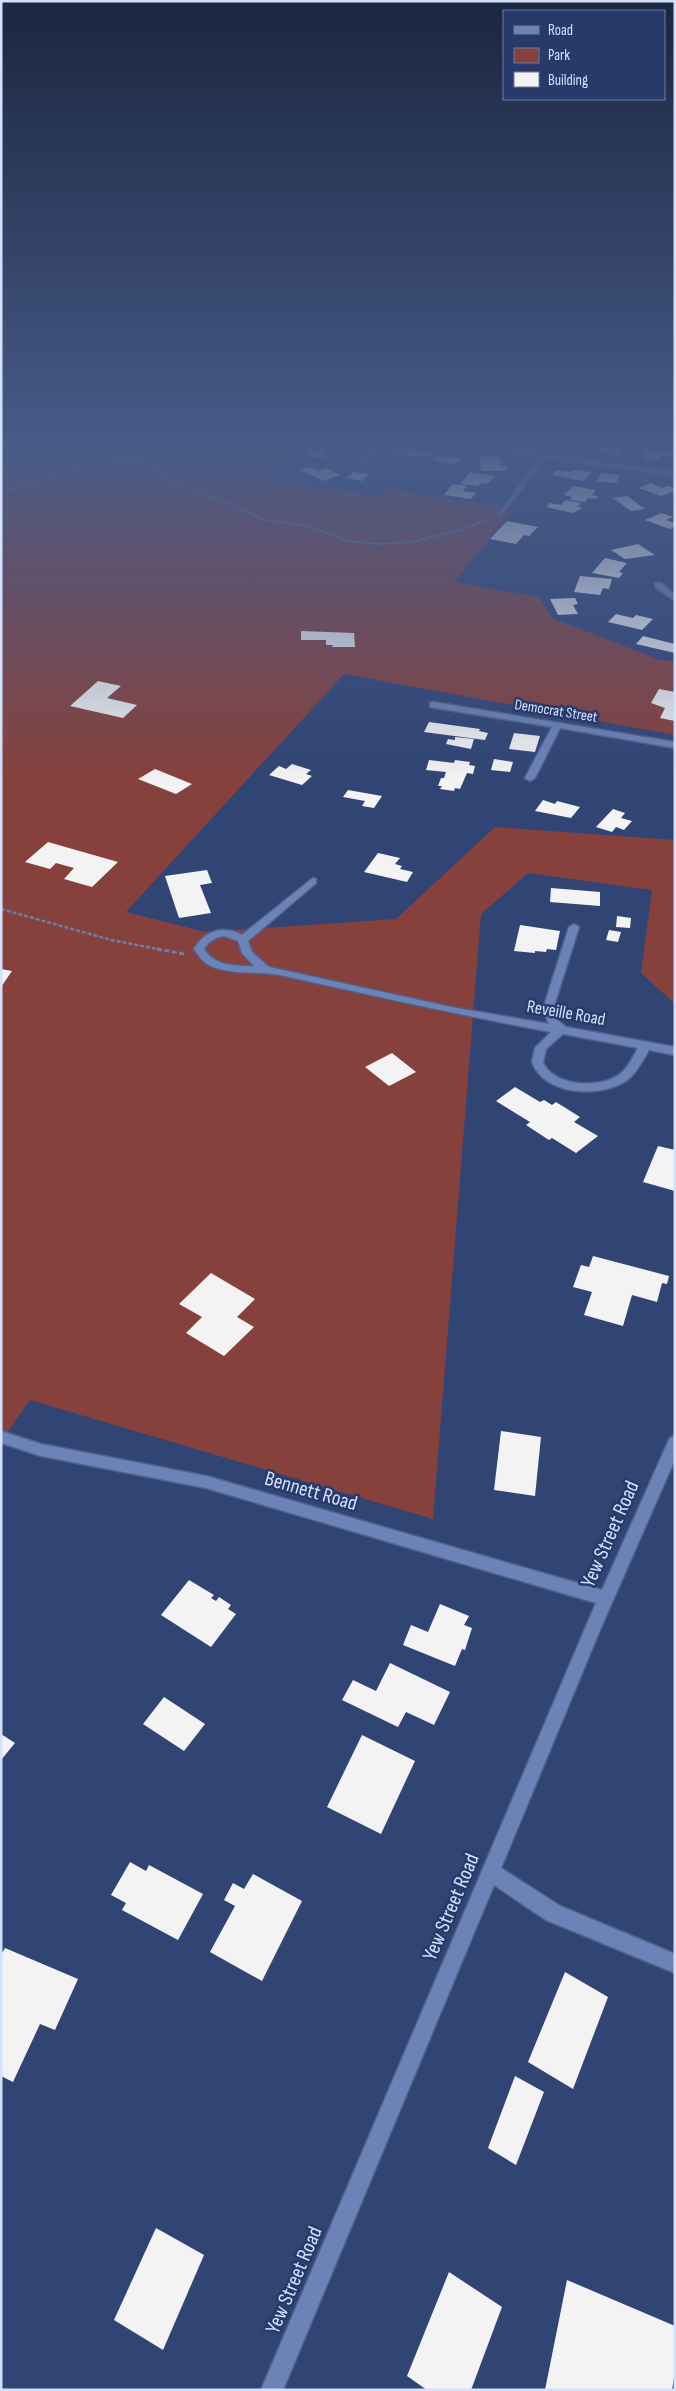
<svg xmlns="http://www.w3.org/2000/svg" width="676" height="2391" font-family="'Sofia Sans Condensed',sans-serif">
<style>
.green{fill:#87413c}
.building{fill:#f3f3f3}
.lines{fill:none;stroke-linecap:round;stroke-linejoin:round}
.minor-casing{stroke:#51618a;stroke-width:3}
.path-far2{stroke:#6c7ea7;stroke-width:2;stroke-dasharray:3 1;stroke-linecap:butt}
.path-far1{stroke:#6c7ea7;stroke-width:2.5;stroke-dasharray:4 2;stroke-linecap:butt}
.path{stroke:#6c7ea7;stroke-width:3;stroke-dasharray:5 2.5;stroke-linecap:butt}
.minor{fill:#6c83b8;fill-rule:evenodd}
.labels{text-anchor:middle;dominant-baseline:central;stroke-width:5;stroke-linejoin:round;paint-order:stroke}
.far-street-label{font-size:15px;fill:#d3e1fe;stroke:#273a69}
.street-label{font-size:18px;fill:#d3e1fe;stroke:#273a69}
.near-street-label{font-size:21px;fill:#d3e1fe;stroke:#273a69}
</style>
<rect width="100%" height="100%" fill="#314575"/>
<!-- green -->
<polygon class="green" points="16,447 304,447 268,480 381,496 389,489 514,509 454,582 539,597 552,618 660,660 675,661 675,735 344,674 126,912 205,932 396,919 495,827 675,840 675,1004 641,973 652,890 528,873 481,914 433,1519 30,1400 1,1441 1,457"/>
<!-- building -->
<g class="building">
<polygon points="403,447 432,452 427,457 395,455"/>
<polygon points="600,447 610,447 624,449 619,455 596,451"/>
<polygon points="648,449 675,452 675,454 674,457 660,455 658,460 643,458"/>
<polygon points="310,450 325,450 324,458 309,457"/>
<polygon points="438,455 461,459 455,465 431,460"/>
<polygon points="480,457 500,457 501,466 507,466 507,471 481,471"/>
<polygon points="310,467 320,471 326,468 340,475 324,481 300,470"/>
<polygon points="556,470 569,472 576,470 591,472 584,481 552,475"/>
<polygon points="353,472 369,474 362,481 346,478"/>
<polygon points="470,472 496,476 487,484 481,483 478,486 460,484"/>
<polygon points="601,473 620,475 616,483 597,481"/>
<polygon points="651,483 662,488 668,486 675,488 675,491 661,496 639,488"/>
<polygon points="453,484 467,486 463,491 476,493 471,499 444,495"/>
<polygon points="573,486 596,490 592,495 598,496 596,499 588,498 585,502 570,500 572,497 564,495"/>
<polygon points="627,496 645,509 631,511 613,498"/>
<polygon points="565,500 581,503 577,507 583,508 573,513 546,507 550,503 561,505"/>
<polygon points="661,513 673,517 666,520 675,523 675,526 670,529 645,520"/>
<polygon points="507,521 538,527 529,536 524,535 516,544 490,539"/>
<polygon points="638,544 655,555 625,559 611,550"/>
<polygon points="605,558 627,563 619,572 623,573 619,578 592,573"/>
<polygon points="580,576 612,579 609,589 603,588 600,595 574,592"/>
<polygon points="575,598 578,604 573,605 578,614 558,615 550,599"/>
<polygon points="616,614 633,618 636,615 653,619 642,630 608,622"/>
<polygon points="301,631 354,633 355,647 332,647 333,645 326,645 326,640 301,640"/>
<polygon points="643,636 675,644 675,653 636,644"/>
<polygon points="98,681 121,686 107,698 137,705 123,718 70,706"/>
<polygon points="659,689 675,692 675,721 660,718 665,708 651,703"/>
<polygon points="429,722 480,729 479,731 488,733 485,740 424,732"/>
<polygon points="514,733 540,736 535,752 509,749"/>
<polygon points="455,737 474,739 471,749 446,744 448,739 455,740"/>
<polygon points="494,759 513,762 510,772 491,770"/>
<polygon points="429,760 454,763 455,760 470,762 469,765 475,766 473,774 467,773 460,789 455,788 454,791 440,789 442,786 438,786 441,778 444,778 446,772 426,770"/>
<polygon points="292,764 311,770 306,774 312,776 302,785 269,775 279,766 286,769"/>
<polygon points="155,769 192,784 176,794 138,779"/>
<polygon points="348,790 382,796 374,808 362,806 365,801 343,797"/>
<polygon points="543,800 555,804 557,801 580,807 571,818 535,811"/>
<polygon points="613,809 625,813 621,818 632,821 624,830 616,827 612,832 596,827"/>
<polygon points="48,842 118,862 92,887 64,879 74,868 56,863 50,869 25,862"/>
<polygon points="378,853 400,858 395,864 402,866 400,869 413,872 407,882 364,872"/>
<polygon points="207,870 212,883 200,885 211,913 179,918 165,876"/>
<polygon points="551,888 600,892 600,906 550,902"/>
<polygon points="617,916 631,918 630,928 616,927"/>
<polygon points="520,925 560,931 556,950 547,949 546,952 535,951 535,953 514,951"/>
<polygon points="609,930 621,932 618,942 606,940"/>
<polygon points="1,969 12,971 1,987"/>
<polygon points="392,1053 416,1072 389,1086 365,1067"/>
<polygon points="515,1087 540,1102 544,1100 552,1105 556,1102 580,1117 574,1122 598,1136 576,1153 552,1138 549,1140 526,1125 530,1122 496,1101"/>
<polygon points="658,1146 675,1150 675,1191 643,1182"/>
<polygon points="593,1256 669,1276 667,1284 662,1283 657,1302 632,1295 623,1326 584,1315 592,1292 573,1287 581,1265 589,1267"/>
<polygon points="211,1273 255,1299 237,1317 254,1327 224,1356 186,1333 202,1317 179,1304"/>
<polygon points="501,1431 541,1437 535,1496 494,1490"/>
<polygon points="189,1580 214,1595 211,1598 216,1601 219,1597 231,1605 228,1609 236,1614 211,1647 161,1615"/>
<polygon points="440,1604 469,1616 464,1625 472,1628 465,1650 462,1649 455,1666 403,1645 411,1625 428,1632"/>
<polygon points="390,1663 450,1692 434,1725 406,1712 398,1727 342,1700 353,1680 376,1691"/>
<polygon points="164,1697 205,1724 184,1751 143,1724"/>
<polygon points="1,1734 15,1743 1,1760"/>
<polygon points="362,1735 415,1761 381,1834 327,1807"/>
<polygon points="130,1862 146,1871 149,1865 203,1894 178,1940 122,1910 126,1903 111,1895"/>
<polygon points="253,1874 302,1901 262,1981 210,1952 235,1906 224,1900 233,1883 244,1889"/>
<polygon points="5,1948 78,1979 55,2030 40,2024 13,2082 1,2076 1,1955"/>
<polygon points="565,1972 608,1997 573,2089 528,2062"/>
<polygon points="515,2076 544,2092 516,2165 488,2148"/>
<polygon points="156,2228 204,2255 163,2350 114,2320"/>
<polygon points="449,2272 502,2307 471,2390 427,2390 407,2376"/>
<polygon points="567,2280 675,2326 675,2370 672,2390 545,2390"/>
</g>
<g class="lines">
<!-- minor casing -->
<g class="minor-casing">
<g id="minor">
<polygon points="375,447 382,447 362,465 358,465 358,463"/>
<polygon points="473,447 491,447 675,472 675,476 546,458 500,517 497,515 540,458"/>
<polygon points="655,583 661,583 675,595 675,601 655,587"/>
<polygon points="433,702 675,742 675,748 560,728 535,778 530,781 525,778 552,727 430,707 430,703"/>
<path d="M313 878 316 879V883L248 941 252 952 269 967 451 1007 549 1024 543 1009 569 927 574 924 579 927 553 1009 557 1020 566 1027 675 1047V1055L649 1050C643 1060 636 1074 626 1081 599 1098 545 1096 532 1062L535 1048 551 1032C460 1015 370 995 280 975 259 971 237 975 216 968 205 965 200 958 194 949 205 930 223 925 242 935ZM224 936 238 941 242 953 254 966C235 966 215 966 204 949 209 941 215 937 224 936ZM563 1034 638 1048C633 1057 628 1068 620 1074 601 1089 553 1087 543 1062L546 1049Z"/>
<polygon points="1,1431 41,1444 206,1476 602,1590 668,1442 670,1438 675,1436 675,1459 600,1630 501,1868 560,1906 675,1954 675,1973 546,1920 494,1885 283,2390 261,2390 596,1603 206,1488 41,1456 1,1443"/>
</g>
</g>
<!-- path-far2 -->
<path class="path-far2" d="M1 491C50 481 105 453 156 466L162 479 215 498 265 520 308 526 349 541 380 544 411 542 464 529 487 519"/>
<!-- path-far1 -->
<polyline class="path-far1" points="1,909 111,940 163,950"/>
<!-- path -->
<polyline class="path" points="157,949 184,954"/>
<!-- minor -->
<use href="#minor" class="minor"/>
</g>
<!-- sky -->
<linearGradient id="sky" x2="0" y2="1"><stop stop-color="#1b2640"/><stop offset="0.57" stop-color="#485c89"/><stop offset="1" stop-color="#485c89" stop-opacity="0"/></linearGradient>
<rect width="676" height="782" fill="url(#sky)"/>
<g class="labels">
<!-- far-street labels -->
<g class="far-street-label">
<text transform="translate(556 711) rotate(9)">Democrat Street</text>
</g>
<!-- street labels -->
<g class="street-label">
<text transform="translate(566 1013) rotate(10)">Reveille Road</text>
</g>
<!-- near-street labels -->
<g class="near-street-label">
<text transform="translate(311 1491) rotate(16)">Bennett Road</text>
<text transform="translate(610 1534) rotate(-66)">Yew Street Road</text>
<text transform="translate(451 1907) rotate(-67)">Yew Street Road</text>
<text transform="translate(294 2280) rotate(-67)">Yew Street Road</text>
</g>
</g>
<!-- border -->
<rect width="676" height="2391" fill="none" stroke="#d3e1fe" stroke-width="5"/>
<!-- legend -->
<rect x="503" y="10" width="162" height="90" fill="#273a69" stroke="#6c7da5"/>
<rect x="514" y="26" width="25" height="8" fill="#6c83b8" stroke="#6c7da5"/>
<text x="548" y="35" font-size="15" fill="#d3e1fe">Road</text>
<rect x="514" y="48" width="25" height="15" fill="#87413c" stroke="#6c7da5"/>
<text x="548" y="60" font-size="15" fill="#d3e1fe">Park</text>
<rect x="514" y="72" width="25" height="15" fill="#f3f3f3" stroke="#6c7da5"/>
<text x="548" y="85" font-size="15" fill="#d3e1fe">Building</text>
</svg>
